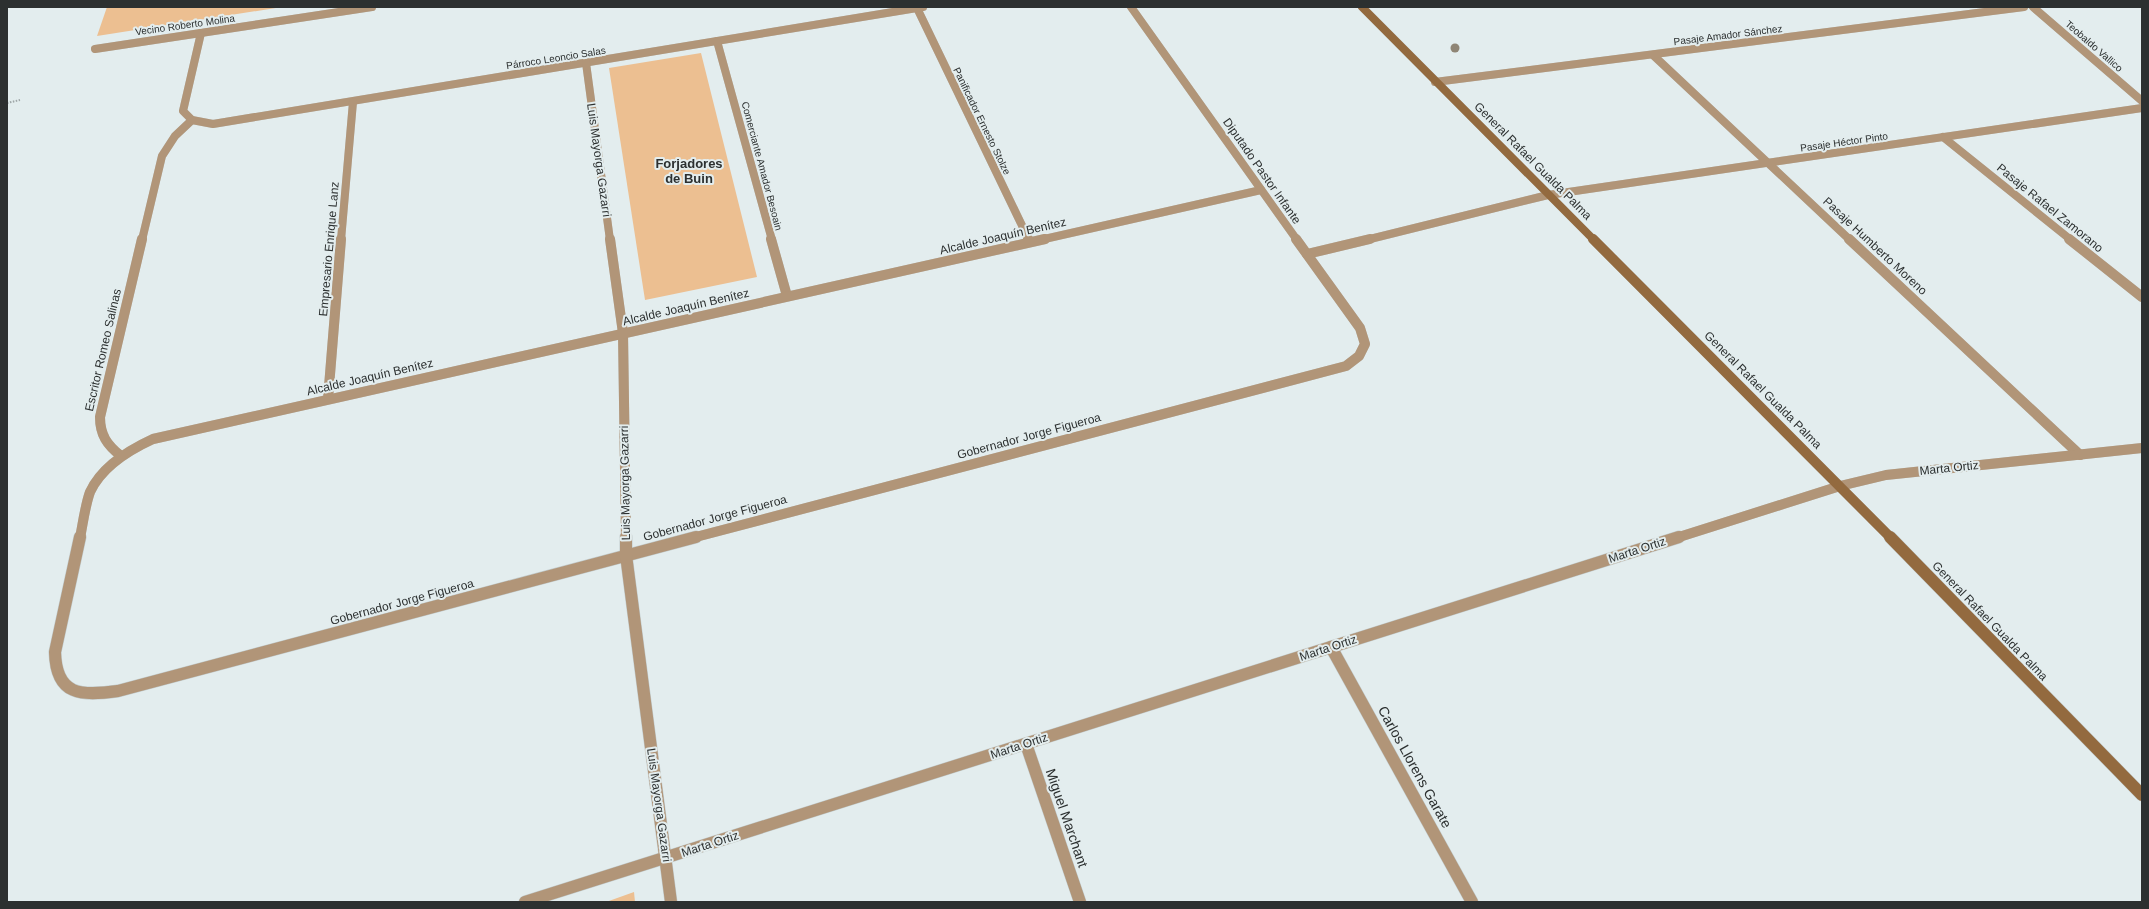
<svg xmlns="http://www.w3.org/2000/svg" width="2149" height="909" font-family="Helvetica,sans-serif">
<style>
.green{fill:#ecbf91}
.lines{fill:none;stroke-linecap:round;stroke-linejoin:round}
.street-far2-casing{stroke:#c2cbcc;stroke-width:8}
.street-far1-casing{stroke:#c2cbcc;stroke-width:10}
.street-casing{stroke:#c2cbcc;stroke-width:13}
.secondary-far2-casing{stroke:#c2cbcc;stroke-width:8}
.secondary-far1-casing{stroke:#c2cbcc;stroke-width:10}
.secondary-casing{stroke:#c2cbcc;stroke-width:13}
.path{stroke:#9fa7a8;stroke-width:2;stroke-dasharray:1.5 1.5;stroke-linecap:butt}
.street-far2{stroke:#b19578;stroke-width:8}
.street-far1{stroke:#b19578;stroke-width:10}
.street{stroke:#b19578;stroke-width:12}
.secondary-far2{stroke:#936a3f;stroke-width:8}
.secondary-far1{stroke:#936a3f;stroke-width:10}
.secondary{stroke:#936a3f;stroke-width:12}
.tree{fill:#8f8575}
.labels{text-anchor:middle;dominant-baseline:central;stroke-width:4;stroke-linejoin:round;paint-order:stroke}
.far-street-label{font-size:10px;fill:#2c3030;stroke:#e3edee}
.street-label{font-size:12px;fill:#2c3030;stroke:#e3edee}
.neighbourhood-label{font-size:13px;font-weight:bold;fill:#2c3030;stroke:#e3edee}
.near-street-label{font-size:14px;fill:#2c3030;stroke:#e3edee}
</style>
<rect width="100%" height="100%" fill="#e3edee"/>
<!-- green -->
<g class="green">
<polygon points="107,7 282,7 97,36"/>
<polygon points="701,53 757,277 645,300 609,68"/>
<polygon points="634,892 635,902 606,902"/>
</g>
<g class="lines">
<!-- street-far2 casing -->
<g class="street-far2-casing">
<g id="street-far2">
<polyline points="1131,7 1297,240"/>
<polyline points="2033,7 2142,101"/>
<polyline points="917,8 1029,240"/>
<polyline points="201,33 183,111 192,120 213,124 923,7"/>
<polyline points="717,41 772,240"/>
<polyline points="95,49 372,7"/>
<polyline points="1653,55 1850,240"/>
<polyline points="586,63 610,240"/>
<polyline points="1435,82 2024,7"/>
<polyline points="1943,137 2071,240"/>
<polyline points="142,240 162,156 175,136 192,120"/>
<polyline points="341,240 353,102"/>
<polyline points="1040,240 1261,190"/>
<polyline points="1366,240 1548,195 2142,108"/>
</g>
</g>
<!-- street-far1 casing -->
<g class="street-far1-casing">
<g id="street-far1">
<polyline points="610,239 623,333 626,538"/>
<polyline points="771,239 787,296"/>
<polyline points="1028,239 1030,242"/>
<polyline points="1849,239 2080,455"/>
<polyline points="2069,239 2142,297"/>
<polyline points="1307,254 1370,239"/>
<polyline points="328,399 341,239"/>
<path d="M121 456C107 445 100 435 100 417L142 239"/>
<path d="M80 538C83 523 85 506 90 492 102 466 129 450 153 439L1045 239"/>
<polyline points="692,538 1346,366 1359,356 1365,344 1360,328 1296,239"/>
<polyline points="1676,538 1840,486 1886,475 2142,448"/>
</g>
</g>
<!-- street casing -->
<g class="street-casing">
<g id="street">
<path d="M80 537 55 652C56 696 81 696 118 691L696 537"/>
<polyline points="626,537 626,555 671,902"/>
<polyline points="1331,647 1472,902"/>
<polyline points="1026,744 1080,902"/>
<polyline points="525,902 1679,537"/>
</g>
</g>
<!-- secondary-far2 casing -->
<g class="secondary-far2-casing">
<polyline id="secondary-far2" points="1362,7 1594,240"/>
</g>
<!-- secondary-far1 casing -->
<g class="secondary-far1-casing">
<polyline id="secondary-far1" points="1593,239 1891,538"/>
</g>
<!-- secondary casing -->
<g class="secondary-casing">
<polyline id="secondary" points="1890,537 2142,795"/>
</g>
<!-- path -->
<polyline class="path" points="7,103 20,100"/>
<!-- street-far2 -->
<use href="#street-far2" class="street-far2"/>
<!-- street-far1 -->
<use href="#street-far1" class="street-far1"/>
<!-- street -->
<use href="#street" class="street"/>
<!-- secondary-far2 -->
<use href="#secondary-far2" class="secondary-far2"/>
<!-- secondary-far1 -->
<use href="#secondary-far1" class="secondary-far1"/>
<!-- secondary -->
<use href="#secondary" class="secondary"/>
</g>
<!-- trees -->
<circle class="tree" cx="1455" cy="48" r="4.5"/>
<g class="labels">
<!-- far-street labels -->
<g class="far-street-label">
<text transform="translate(185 25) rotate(-8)">Vecino Roberto Molina</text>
<text transform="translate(1728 35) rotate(-7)">Pasaje Amador Sánchez</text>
<text transform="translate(2094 46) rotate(41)">Teobaldo Vallico</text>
<text transform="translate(556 58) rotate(-9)">Párroco Leoncio Salas</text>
<text transform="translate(982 121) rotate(64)">Panificador Ernesto Stolze</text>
<text transform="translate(1844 142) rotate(-8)">Pasaje Héctor Pinto</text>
<text transform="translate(762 166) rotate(75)">Comerciante Amador Besoain</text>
</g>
<!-- street labels -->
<g class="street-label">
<text transform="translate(599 160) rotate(82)">Luis Mayorga Gazarri</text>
<text transform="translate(1533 161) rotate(45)">General Rafael Gualda Palma</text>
<text transform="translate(1262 171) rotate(55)">Diputado Pastor Infante</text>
<text transform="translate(2050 208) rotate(39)">Pasaje Rafael Zamorano</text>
<text transform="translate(1003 236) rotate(-13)">Alcalde Joaquín Benítez</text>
<text transform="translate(1875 246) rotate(43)">Pasaje Humberto Moreno</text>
<text transform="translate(329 249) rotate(-85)">Empresario Enrique Lanz</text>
<text transform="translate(686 307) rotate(-13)">Alcalde Joaquín Benítez</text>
<text transform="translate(103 350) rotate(-77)">Escritor Romeo Salinas</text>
<text transform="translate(370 377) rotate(-13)">Alcalde Joaquín Benítez</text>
<text transform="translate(1763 390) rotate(45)">General Rafael Gualda Palma</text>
<text transform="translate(1029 436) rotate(-15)">Gobernador Jorge Figueroa</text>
<text transform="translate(1949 468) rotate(-6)">Marta Ortiz</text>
<text transform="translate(625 483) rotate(-91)">Luis Mayorga Gazarri</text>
<text transform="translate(715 518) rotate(-15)">Gobernador Jorge Figueroa</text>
<text transform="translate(1637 550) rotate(-18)">Marta Ortiz</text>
<text transform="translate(402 602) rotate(-15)">Gobernador Jorge Figueroa</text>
<text transform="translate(1990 621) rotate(46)">General Rafael Gualda Palma</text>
<text transform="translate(1328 648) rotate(-18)">Marta Ortiz</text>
<text transform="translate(1019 746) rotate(-18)">Marta Ortiz</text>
<text transform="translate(659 805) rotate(82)">Luis Mayorga Gazarri</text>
<text transform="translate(710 844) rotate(-18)">Marta Ortiz</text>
</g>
<!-- neighbourhood labels -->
<g class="neighbourhood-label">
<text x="689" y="163">Forjadores<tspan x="689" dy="15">de Buin</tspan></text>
</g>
<!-- near-street labels -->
<g class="near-street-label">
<text transform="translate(1415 767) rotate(61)">Carlos Llorens Garate</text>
<text transform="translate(1067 818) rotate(71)">Miguel Marchant</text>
</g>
</g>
<!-- border -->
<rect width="2149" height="909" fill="none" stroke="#2c3030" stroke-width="16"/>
</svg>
